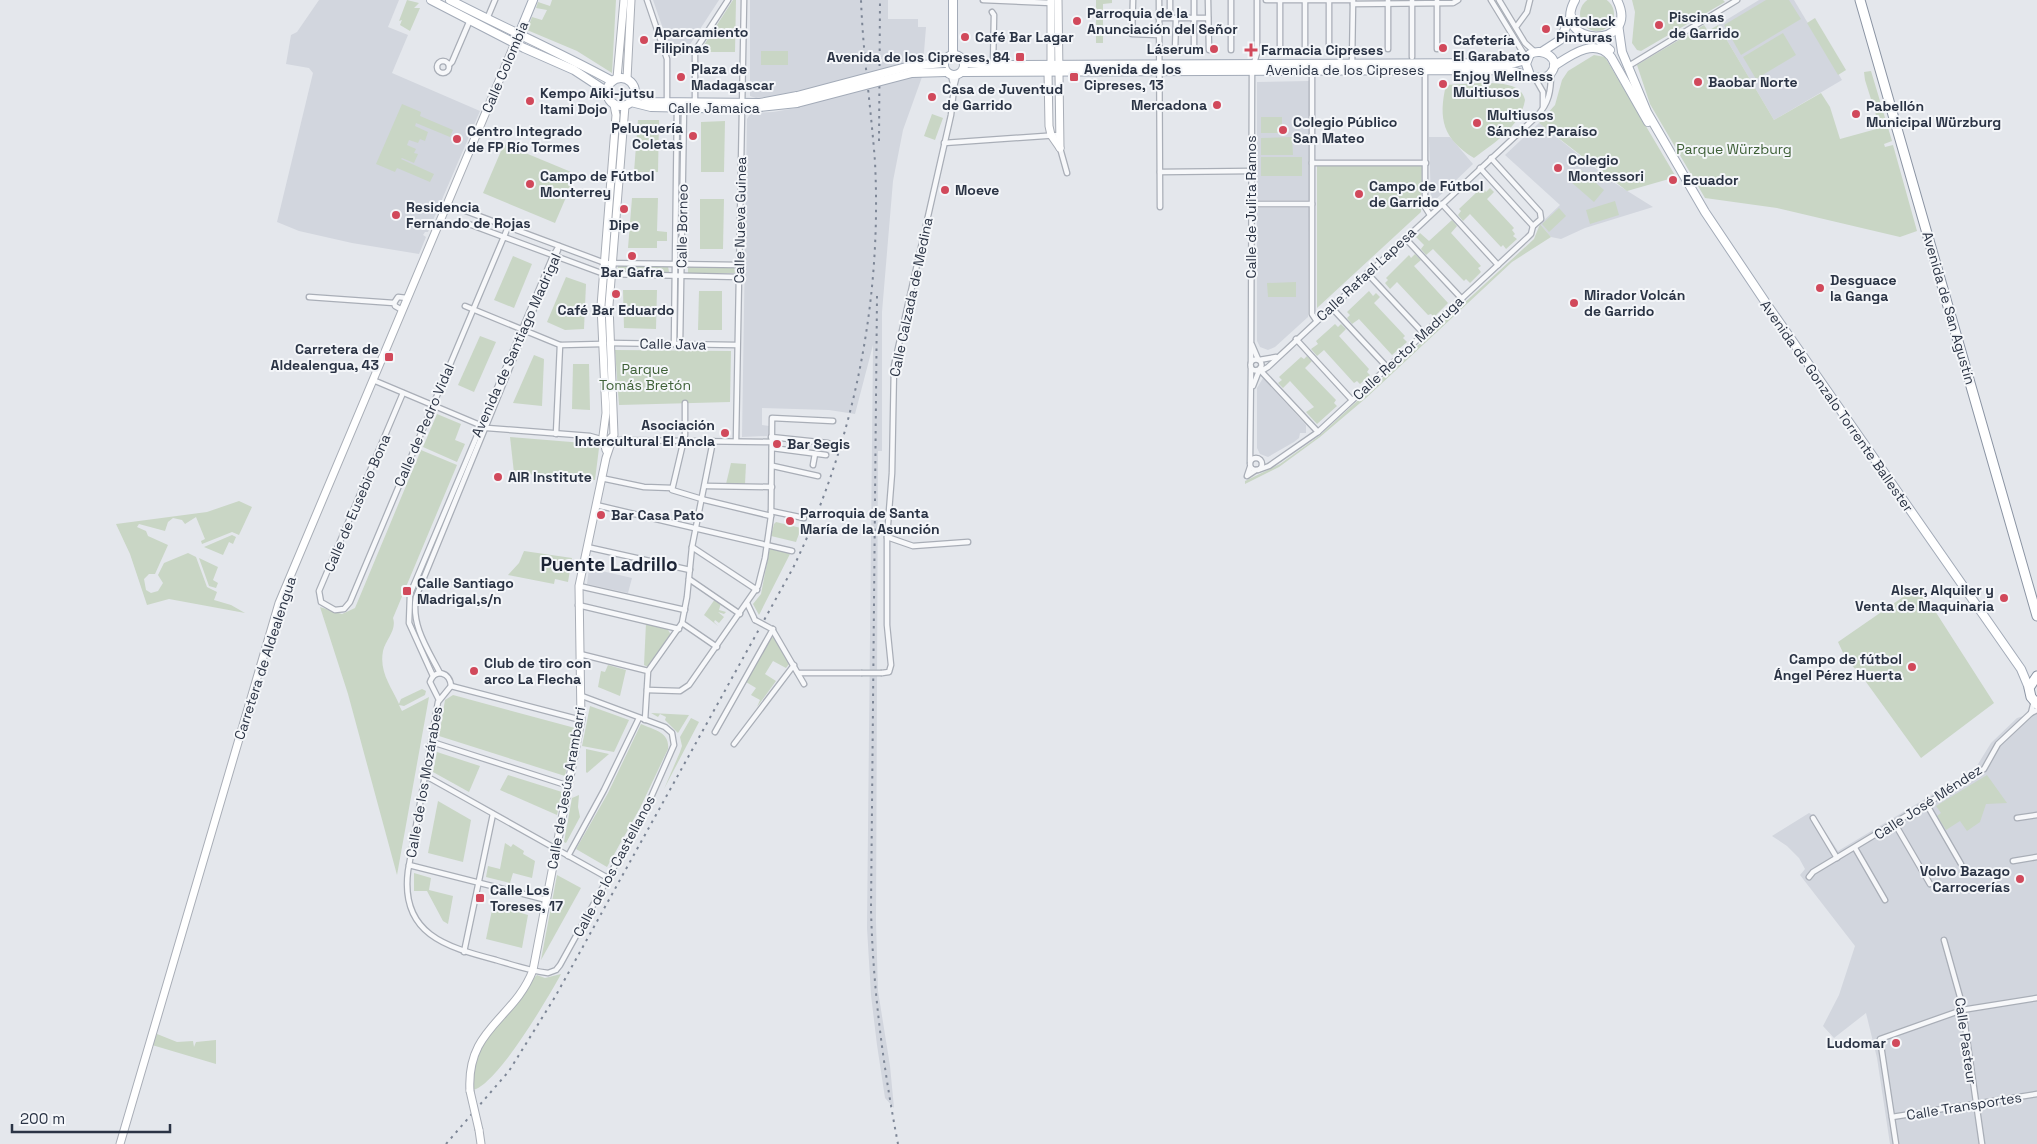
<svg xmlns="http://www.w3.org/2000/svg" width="2037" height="1144" font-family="'Space Grotesk',sans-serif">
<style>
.built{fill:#d2d6de}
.green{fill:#c9d6c5}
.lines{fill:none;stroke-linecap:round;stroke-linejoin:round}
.street-casing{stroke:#a9aeb7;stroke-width:7}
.secondary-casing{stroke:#a9aeb7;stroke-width:9}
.primary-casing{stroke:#a3abb8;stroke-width:10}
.highway-casing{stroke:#8b94a3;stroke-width:11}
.street{stroke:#f7f8fa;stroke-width:4.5}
.secondary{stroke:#fff;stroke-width:7}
.primary{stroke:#fff;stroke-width:8}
.highway{stroke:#fff;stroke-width:9}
.rail{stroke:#7d8696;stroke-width:2;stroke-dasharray:2.5 5;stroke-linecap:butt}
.street-bridge-casing{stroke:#a9aeb7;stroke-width:7;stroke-linecap:butt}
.secondary-bridge-casing{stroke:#a9aeb7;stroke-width:9;stroke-linecap:butt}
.primary-bridge-casing{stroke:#a3abb8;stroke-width:10;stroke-linecap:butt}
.street-bridge{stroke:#f7f8fa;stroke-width:4.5}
.secondary-bridge{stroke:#fff;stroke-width:7}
.primary-bridge{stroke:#fff;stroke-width:8}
.poi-dot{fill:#d1495b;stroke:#f4f6f9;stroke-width:2}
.labels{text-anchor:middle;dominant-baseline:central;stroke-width:4;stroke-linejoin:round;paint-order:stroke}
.poi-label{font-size:14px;font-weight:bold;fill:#2b3445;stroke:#f4f6f9;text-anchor:start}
.street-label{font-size:14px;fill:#2b3445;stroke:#f4f6f9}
.park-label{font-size:14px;fill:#3f6138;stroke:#f4f6f9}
.district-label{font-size:19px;font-weight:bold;fill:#1d2536;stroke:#f4f6f9}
</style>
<rect width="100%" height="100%" fill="#e4e7ec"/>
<!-- built -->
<g class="built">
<polygon points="319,0 399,0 388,27 408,35 392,73 480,111 428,232 425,232 423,235 426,237 419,254 352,243 299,231 277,222 313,73 309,68 286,64 291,35 297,32"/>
<polygon points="653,0 719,0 689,46 669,46"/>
<polygon points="750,0 888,0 888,19 918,19 918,27 926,27 922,77 903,130 893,181 882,312 882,451 878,451 876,922 878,991 890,1066 894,1108 885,1098 877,1045 871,995 867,928 873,345 855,414 829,410 762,408 762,425 769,426 769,434 767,436 742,437 747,119 751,113 773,112 802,107 800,90 777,96 756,98 750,96"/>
<polygon points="1759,0 1794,0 1842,80 1774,120 1718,25"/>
<polygon points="1309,81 1309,200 1257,200 1257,82"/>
<polygon points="1539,123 1613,182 1653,207 1585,228 1561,239 1551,237 1540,224 1560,205 1505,155"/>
<polygon points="1429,137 1450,137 1473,164 1431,204"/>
<polygon points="1257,208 1309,208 1308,317 1275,347 1268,350 1260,347 1257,341"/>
<polygon points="1263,378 1306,425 1306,433 1300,433 1299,438 1294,442 1268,457 1260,454 1257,448 1257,388"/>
<polygon points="589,568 632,578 628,593 587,584"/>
<polygon points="2037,712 2037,1144 1890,1144 1877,1058 1866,1013 1834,1038 1823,1026 1839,995 1855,946 1800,875 1805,869 1799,858 1787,846 1772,836 1809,813 1815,816 1838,851 1975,769 1991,743 2017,718"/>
</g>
<!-- green -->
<g class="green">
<circle cx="1597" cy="14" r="17"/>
<polygon points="407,0 419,3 414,8 420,8 410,31 400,25 402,20 399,21"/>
<polygon points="552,0 616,0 612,73 577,51 527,30 532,17 542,20 547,10 536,8 538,2 550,6"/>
<polygon points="733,0 736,0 735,52 704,52 704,45"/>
<polygon points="1096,0 1112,0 1112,3 1103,4 1103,43 1096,43"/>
<polygon points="1632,0 1723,0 1725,2 1641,51 1637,50 1632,43 1635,12"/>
<polygon points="1766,0 1789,0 1801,19 1741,55 1724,25"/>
<polygon points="1815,18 1846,70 1838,75 1807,23"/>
<polygon points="1704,25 1708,31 1718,25 1774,120 1821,93 1830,107 1840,139 1880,128 1865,80 1864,72 1871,71 1892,141 1884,144 1885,147 1893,145 1917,231 1900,237 1777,208 1705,198 1650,104 1637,65"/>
<polygon points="1783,33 1796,55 1756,79 1743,57"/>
<rect x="761" y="51" width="27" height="14"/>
<polygon points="1594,55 1605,57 1676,177 1627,191 1539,123 1555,105 1562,80 1568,71"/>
<path d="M1480 83C1495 83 1522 82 1525 100 1521 126 1494 143 1474 158 1443 139 1438 119 1446 85Z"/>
<polygon points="402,104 421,112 420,116 453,130 450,137 416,123 415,126 428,132 425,141 420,139 418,143 409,140 407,145 416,149 414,153 418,154 414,163 402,158 401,159 434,174 430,182 397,168 395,172 376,164"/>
<polygon points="932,114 943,118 935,140 924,136"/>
<rect x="1261" y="117" width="21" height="16"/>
<polygon points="638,120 659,120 658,172 634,172"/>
<polygon points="725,121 724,172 701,172 701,122"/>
<polygon points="1292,137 1293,155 1261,155 1261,138"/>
<polygon points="504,144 576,174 555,223 483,193"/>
<rect x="1261" y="157" width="41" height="19"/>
<polygon points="1317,165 1422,166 1421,212 1317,308"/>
<polygon points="1581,170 1604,190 1594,202 1571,182"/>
<polygon points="1490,188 1494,192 1487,199 1514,228 1512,230 1515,234 1513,236 1517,239 1506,249 1503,245 1501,247 1470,214 1463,221 1458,215 1461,211 1459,209 1478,191 1480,193 1484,189 1486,192"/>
<polygon points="632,198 658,198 657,231 667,232 667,241 657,241 657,248 628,248"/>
<polygon points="700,199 724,199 723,249 700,249"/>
<polygon points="1615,201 1619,215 1590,224 1586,210"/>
<polygon points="1559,208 1566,216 1549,232 1542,224"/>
<polygon points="1452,220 1457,226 1451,233 1481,266 1478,268 1481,272 1470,283 1466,279 1464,281 1433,249 1426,255 1421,249 1424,245 1416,237 1420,233 1429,241"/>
<polygon points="1540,224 1551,237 1512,262 1366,398 1320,437 1279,467 1245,484 1245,481 1280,464 1319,436 1534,239"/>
<polygon points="1415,254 1421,260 1414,266 1448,303 1434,317 1431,314 1428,315 1397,282 1390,289 1385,283 1388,280 1386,278 1409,255 1411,258"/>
<polygon points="513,256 532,264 514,308 494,300"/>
<polygon points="618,266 668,266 669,272 617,272"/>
<polygon points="688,267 734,267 735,273 688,273"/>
<polygon points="566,277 586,284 584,329 565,330 547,322"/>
<polygon points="1296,282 1296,297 1268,297 1267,283"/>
<polygon points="623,290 657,290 656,329 624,328"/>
<polygon points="699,291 722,291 722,330 698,330"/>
<polygon points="1369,291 1373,296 1376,293 1380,297 1374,303 1405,336 1403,338 1407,342 1392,355 1359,319 1352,324 1347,318 1350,315 1347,312"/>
<polygon points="1335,324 1338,327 1341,324 1346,329 1339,336 1369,369 1367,372 1370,375 1360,384 1357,381 1354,383 1324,350 1317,356 1311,349 1318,344 1316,341"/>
<polygon points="480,336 496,342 474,392 458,385"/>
<polygon points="615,350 731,351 730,402 619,405"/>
<polygon points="534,355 544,359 542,406 513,403"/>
<polygon points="1307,356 1312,361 1305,368 1336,400 1334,403 1337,406 1317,424 1306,412 1314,407 1290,381 1283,388 1278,383 1282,380 1279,377 1301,357 1304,359"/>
<polygon points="573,364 589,364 590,410 572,409"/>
<polygon points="437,414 461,424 455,440 465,444 457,462 423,447"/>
<polygon points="510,437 596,444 599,448 595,480 514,473"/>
<path d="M421 450 457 465 393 618C397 630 386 639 383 651 379 672 391 686 399 704L401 699 422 689 426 691 425 695 404 706 399 705 402 711 429 697 397 875 348 694 320 607 342 614 355 608Z"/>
<polygon points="731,463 746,464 745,484 726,484"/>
<polygon points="239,501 252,507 239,535 232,532 202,544 201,541 205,539 196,517 185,524 182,520 173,518 168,522 165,531 139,524 137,527 146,531 148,536 168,545 155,574 149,574 144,579 146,590 151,593 158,591 163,583 158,575 164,563 188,553 196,557 207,587 217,592 214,600 231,605 245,613 169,599 147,605 130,554 116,524 207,512"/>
<polygon points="776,522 801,528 796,542 771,536 774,524"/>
<polygon points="232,535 236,537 233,544 229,542 223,555 204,547"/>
<polygon points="770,547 791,552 759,615 753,604 761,594"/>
<polygon points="524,551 572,558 568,582 555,579 554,584 508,575 519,563"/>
<polygon points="199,558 218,567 213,580 218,583 216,588 209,586"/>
<polygon points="1919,586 1994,703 1921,758 1861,675 1846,659 1838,642"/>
<polygon points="715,599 721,603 719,610 726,612 724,614 718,612 724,617 719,623 715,620 714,622 718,626 704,615"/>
<polygon points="646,623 667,628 671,635 648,667 644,665"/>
<polygon points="774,637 789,664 786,668 773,661 765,674 776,681 757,707 760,700 751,695 756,688 746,682 770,638"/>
<polygon points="608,665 626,670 620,696 598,687 601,671 605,672"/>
<polygon points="453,695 575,728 565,776 439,736 445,700"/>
<polygon points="590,706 629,720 614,752 582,746"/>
<polygon points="651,713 689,715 678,733 665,720 666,717 660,714 658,717"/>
<polygon points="691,718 699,722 664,789 680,752 682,746 680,737"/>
<path d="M641 724C654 730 670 732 668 749L640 808 607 867 576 849 608 793Z"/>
<polygon points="586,749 609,754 587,773 586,772"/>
<polygon points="437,752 480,766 469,792 433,772"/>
<polygon points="508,775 562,792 557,815 500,790"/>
<polygon points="1987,775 2007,803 1986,804 1980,822 1967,831 1960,821 1946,830 1937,816 1941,813 1936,806"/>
<polygon points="579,795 578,807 580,817 566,843 564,842 572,798"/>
<polygon points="438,801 471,820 463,862 428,853"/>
<polygon points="505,843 511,847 513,844 524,851 523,854 535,861 532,878 513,873 510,883 486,877 488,866 500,869"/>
<polygon points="414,873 431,878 429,890 453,896 448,924 443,921 427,891 414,891"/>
<polygon points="557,875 581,888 541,960"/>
<polygon points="493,905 528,915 522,948 486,939"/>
<path d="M561 974C548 998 497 1085 473 1090 473 1045 489 1034 517 1004 525 995 528 982 537 975L545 978Z"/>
<polygon points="157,1034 177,1042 193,1041 194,1047 196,1042 216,1040 216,1064 152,1045"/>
</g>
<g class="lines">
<!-- street casing -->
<g class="street-casing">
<g id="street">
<polyline points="647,0 667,59 667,102"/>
<polyline points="983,0 1051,3"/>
<polyline points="1133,0 1132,34 1159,35"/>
<polyline points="1159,0 1160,207"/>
<polyline points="1170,0 1170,15"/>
<polyline points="1194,0 1194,51"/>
<polyline points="1208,0 1209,50"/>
<polyline points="1266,0 1353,0"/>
<polyline points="1280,0 1280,50"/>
<polyline points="1329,0 1329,51"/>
<polyline points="1388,0 1388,49"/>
<polyline points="1412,0 1412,57"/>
<polyline points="1491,0 1527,59"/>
<polyline points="1499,0 1525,43 1535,52"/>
<polyline points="1353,4 1453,3 1458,0"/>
<polyline points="992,12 994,15 993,65"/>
<polyline points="1159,18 1208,18"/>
<polyline points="487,19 495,0"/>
<polyline points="1516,27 1527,12 1530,0"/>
<polyline points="1437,49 1437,0"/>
<polyline points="1231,50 1231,0"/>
<polyline points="1305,50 1305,0"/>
<polyline points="665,51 695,51"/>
<polyline points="695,51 728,0"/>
<polyline points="1175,51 1176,18"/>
<circle cx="443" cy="67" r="6"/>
<polyline points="1352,64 1353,1"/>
<polyline points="449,65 452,62 470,20"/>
<polyline points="1627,67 1737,0"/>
<polyline points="1425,69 1425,207 1430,215"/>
<polyline points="1312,70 1312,314 1316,320"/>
<polyline points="1535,78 1543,92 1543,107"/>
<polyline points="954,87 957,75"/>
<polyline points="695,103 695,51"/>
<polyline points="944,143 1059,135"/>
<polyline points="1060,148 1067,173"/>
<polyline points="1491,158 1540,212 1541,219 1533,226"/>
<polyline points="1312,163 1426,163"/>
<polyline points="1480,168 1533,226"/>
<polyline points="1160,172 1252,171"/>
<polyline points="1251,204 1312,204"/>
<polyline points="1442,204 1498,265"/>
<polyline points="463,210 605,263 739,265"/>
<polyline points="466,223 604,274 739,277"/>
<polyline points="1405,238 1462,299"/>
<polyline points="1367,273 1424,334"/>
<polyline points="309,297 394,303 395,306 402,310"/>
<polyline points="394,303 398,297 407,298"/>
<polyline points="465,306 560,345 602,344"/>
<polyline points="1331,307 1387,367"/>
<polyline points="1296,339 1352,400"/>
<polyline points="609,343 737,345"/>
<polyline points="674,344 677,108"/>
<polyline points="680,344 684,108"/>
<polyline points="1252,345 1258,359"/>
<circle cx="1256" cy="365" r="5.5"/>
<polyline points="1259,360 1276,357"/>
<polyline points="1251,362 1252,70 1257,53 1257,0"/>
<path d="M1257 370H1263L1268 367 1537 116C1549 103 1551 91 1551 74"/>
<polyline points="1260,370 1318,432"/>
<polyline points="373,380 487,428 590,436 604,440"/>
<polyline points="1253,386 1260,368"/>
<polyline points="403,393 319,591 321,602 335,610 344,609 350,602 508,227"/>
<polyline points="685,403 685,435 672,490 705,500 771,516"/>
<polyline points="556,434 560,345"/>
<polyline points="771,437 828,443"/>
<polyline points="612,440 772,442"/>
<polyline points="736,441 744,0"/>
<polyline points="772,448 826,455"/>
<circle cx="1256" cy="464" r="6"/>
<polyline points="1250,462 1251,367"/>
<polyline points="813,465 815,454"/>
<polyline points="773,466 818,476"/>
<polyline points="1250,467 1247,476 1256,470"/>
<polyline points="1258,470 1269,466 1318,432 1527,238 1531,234 1533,226"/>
<polyline points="601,478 644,487 672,488"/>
<polyline points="707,486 772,487"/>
<polyline points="596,505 792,551"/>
<polyline points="771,511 804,518"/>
<polyline points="887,537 913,546 968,542"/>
<polyline points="587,547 690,570"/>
<polyline points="692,547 757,590"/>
<polyline points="689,579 740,614"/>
<polyline points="579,586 685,610"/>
<polyline points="747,603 755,620"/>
<polyline points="578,605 679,629"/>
<polyline points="682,623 717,647"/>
<polyline points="772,629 804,684"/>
<polyline points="580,654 648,671"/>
<path d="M440 673C427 648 411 625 416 597L558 250"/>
<polyline points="798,673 861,673"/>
<polyline points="882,673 889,672 891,665 887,625 887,537 892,473 894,366 951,115 954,88 951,75"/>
<polyline points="433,676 409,623 410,594 553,256 559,246"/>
<polyline points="451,686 581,720"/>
<polyline points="647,690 680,691 689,685 758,586 765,558 771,516 772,418 833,421"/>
<path d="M439 700 430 682C435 668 450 672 451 686L438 702 408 871C400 934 446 947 496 960 513 965 530 971 548 973L556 970 560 965 645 811 674 745 672 733 665 727 582 696"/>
<polyline points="2034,701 2031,713 2037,710"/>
<polyline points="645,720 648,671 682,623 687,597 692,547 713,441"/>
<polyline points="715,732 773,629"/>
<polyline points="432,742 569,786"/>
<polyline points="734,744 794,665"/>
<polyline points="426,776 608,878"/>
<polyline points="1927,805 1961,864"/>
<polyline points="1813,818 1837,858"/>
<polyline points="2017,818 2037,815"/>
<polyline points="1895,824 1930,884"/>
<polyline points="1855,848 1885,900"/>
<polyline points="568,856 604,790 639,718"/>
<polyline points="2013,861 2037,857"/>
<polyline points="409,865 547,900"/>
<polyline points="1809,877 1813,872 1984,769 1998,744 2031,713"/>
<polyline points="1944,940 1962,1004 1982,1144"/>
<polyline points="464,952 493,814"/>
<polyline points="1892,1117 2037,1094"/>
<polyline points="1896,1144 1880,1039 1962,1010 2037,998"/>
</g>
</g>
<!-- secondary casing -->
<g class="secondary-casing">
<g id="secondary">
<polyline points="1051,0 1051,65 1048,72 1049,126 1051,135 1060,148"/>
<polyline points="1058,0 1060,148"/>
<polyline points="617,78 624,0"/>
<polyline points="627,79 631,0"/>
<polyline points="608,441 614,435 609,305 625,106"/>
<polyline points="606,450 603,436 606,413 601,306 616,115 614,105"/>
<path d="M470 1091C466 1028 514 1020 533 970L581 720 579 586 606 458 612 440"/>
<polyline points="479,1130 481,1144"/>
<polyline points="120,1144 279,603 515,43"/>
</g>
</g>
<!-- primary casing -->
<g class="primary-casing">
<g id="primary">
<polyline points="431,0 524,48 574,70 606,91"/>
<path d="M450 0C504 28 559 52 612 81"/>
<path d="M1575 0C1549 47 1642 50 1617 0"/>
<polyline points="1618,24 1622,52 1647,112 1705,212 1768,306 2021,669 2029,688"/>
<polyline points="1596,38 1610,50"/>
<polyline points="517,39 533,0"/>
<polyline points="1543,51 1560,40 1571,16"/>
<circle cx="954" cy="65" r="10"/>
<polyline points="953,55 953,0"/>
<polyline points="965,63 993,65 1514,63 1526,60"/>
<path d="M1554 66C1571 55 1595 37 1611 57L1648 122"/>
<path d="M962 72 1506 70C1520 71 1542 85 1551 73 1562 59 1543 47 1530 54L1526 64 1530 75"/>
<circle cx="621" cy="92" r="14"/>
<polyline points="635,92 652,102 760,103 797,96"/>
<polyline points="631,102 651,107 742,109 797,103"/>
</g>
</g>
<!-- highway casing -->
<g class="highway-casing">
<g id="highway">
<polyline points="1860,0 2037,616"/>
<polyline points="2037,676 2029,688 2031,697 2037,704"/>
</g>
</g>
<!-- street -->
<use href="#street" class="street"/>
<!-- secondary -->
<use href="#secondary" class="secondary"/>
<!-- primary -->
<use href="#primary" class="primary"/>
<!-- highway -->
<use href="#highway" class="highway"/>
<!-- rail -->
<g class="rail">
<polyline points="879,141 880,0"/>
<path d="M877 296 871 909C873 989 883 1066 898 1144"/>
<path d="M446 1144 509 1071 555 997 793 568C854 442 882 302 875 162 871 108 863 54 861 0"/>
</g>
<!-- street-bridge casing -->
<g class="street-bridge-casing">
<g id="street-bridge">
<polyline points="755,620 770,628"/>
<polyline points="861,673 882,673"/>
</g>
</g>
<!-- secondary-bridge casing -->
<g class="secondary-bridge-casing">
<polyline id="secondary-bridge" points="470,1091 479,1130"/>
</g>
<!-- primary-bridge casing -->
<g class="primary-bridge-casing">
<g id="primary-bridge">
<polyline points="797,96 910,66 944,63"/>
<polyline points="797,103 912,73 946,72"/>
</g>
</g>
<!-- street-bridge -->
<use href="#street-bridge" class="street-bridge"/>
<!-- secondary-bridge -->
<use href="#secondary-bridge" class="secondary-bridge"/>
<!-- primary-bridge -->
<use href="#primary-bridge" class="primary-bridge"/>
</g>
<!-- markers -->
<g class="poi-dot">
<circle cx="1077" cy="21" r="5"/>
<circle cx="1659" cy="25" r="5"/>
<circle cx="1546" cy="29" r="5"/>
<circle cx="965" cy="37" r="5"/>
<circle cx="644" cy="40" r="5"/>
<circle cx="1443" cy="48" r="5"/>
<circle cx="1214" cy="49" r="5"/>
<path d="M1248.5 42.5h5v5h5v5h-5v5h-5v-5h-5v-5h5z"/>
<rect x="1015" y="52" width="10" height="10" rx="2.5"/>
<circle cx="681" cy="77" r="5"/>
<rect x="1069" y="72" width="10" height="10" rx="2.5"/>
<circle cx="1698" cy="82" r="5"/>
<circle cx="1443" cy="84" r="5"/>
<circle cx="932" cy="97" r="5"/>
<circle cx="530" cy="101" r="5"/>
<circle cx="1217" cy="105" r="5"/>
<circle cx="1856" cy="114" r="5"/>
<circle cx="1477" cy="123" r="5"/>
<circle cx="1283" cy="130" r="5"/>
<circle cx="693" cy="136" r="5"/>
<circle cx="457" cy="139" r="5"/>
<circle cx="1558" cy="168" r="5"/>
<circle cx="1673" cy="180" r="5"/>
<circle cx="530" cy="184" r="5"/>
<circle cx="945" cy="190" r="5"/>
<circle cx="1359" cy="194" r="5"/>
<circle cx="624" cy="209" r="5"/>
<circle cx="396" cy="215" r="5"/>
<circle cx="632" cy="256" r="5"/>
<circle cx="1820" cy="288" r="5"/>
<circle cx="616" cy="294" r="5"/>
<circle cx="1574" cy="303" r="5"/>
<rect x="384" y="352" width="10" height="10" rx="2.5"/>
<circle cx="725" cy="433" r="5"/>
<circle cx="777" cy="444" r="5"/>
<circle cx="498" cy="477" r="5"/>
<circle cx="601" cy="515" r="5"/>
<circle cx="790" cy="521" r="5"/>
<rect x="402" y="586" width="10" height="10" rx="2.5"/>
<circle cx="2004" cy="598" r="5"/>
<circle cx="1912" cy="667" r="5"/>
<circle cx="474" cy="671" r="5"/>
<circle cx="2020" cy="879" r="5"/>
<rect x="475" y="893" width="10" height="10" rx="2.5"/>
<circle cx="1896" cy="1043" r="5"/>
</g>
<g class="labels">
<!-- poi labels -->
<g class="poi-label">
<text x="1087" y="13">Parroquia de la<tspan x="1087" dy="16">Anunciación del Señor</tspan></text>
<text x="1669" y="17">Piscinas<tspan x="1669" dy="16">de Garrido</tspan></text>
<text x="1556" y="21">Autolack<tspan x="1556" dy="16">Pinturas</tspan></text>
<text x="654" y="32">Aparcamiento<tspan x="654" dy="16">Filipinas</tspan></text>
<text x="975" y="37">Café Bar Lagar</text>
<text x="1453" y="40">Cafetería<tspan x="1453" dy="16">El Garabato</tspan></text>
<text x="1204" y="49" text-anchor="end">Láserum</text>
<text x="1261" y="50">Farmacia Cipreses</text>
<text x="1010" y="57" text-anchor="end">Avenida de los Cipreses, 84</text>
<text x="691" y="69">Plaza de<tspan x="691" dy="16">Madagascar</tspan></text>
<text x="1084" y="69">Avenida de los<tspan x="1084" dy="16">Cipreses, 13</tspan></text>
<text x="1453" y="76">Enjoy Wellness<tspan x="1453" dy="16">Multiusos</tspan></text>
<text x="1708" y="82">Baobar Norte</text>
<text x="942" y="89">Casa de Juventud<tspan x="942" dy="16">de Garrido</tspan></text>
<text x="540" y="93">Kempo Aiki-jutsu<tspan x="540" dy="16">Itami Dojo</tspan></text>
<text x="1207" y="105" text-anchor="end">Mercadona</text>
<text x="1866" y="106">Pabellón<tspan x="1866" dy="16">Municipal Würzburg</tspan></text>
<text x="1487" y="115">Multiusos<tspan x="1487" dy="16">Sánchez Paraíso</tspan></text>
<text x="1293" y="122">Colegio Público<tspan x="1293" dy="16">San Mateo</tspan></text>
<text x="683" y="128" text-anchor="end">Peluquería<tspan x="683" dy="16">Coletas</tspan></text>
<text x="467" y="131">Centro Integrado<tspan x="467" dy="16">de FP Río Tormes</tspan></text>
<text x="1568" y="160">Colegio<tspan x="1568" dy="16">Montessori</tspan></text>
<text x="540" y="176">Campo de Fútbol<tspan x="540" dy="16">Monterrey</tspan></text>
<text x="1683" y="180">Ecuador</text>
<text x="1369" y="186">Campo de Fútbol<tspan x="1369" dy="16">de Garrido</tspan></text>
<text x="955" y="190">Moeve</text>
<text x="406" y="207">Residencia<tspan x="406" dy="16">Fernando de Rojas</tspan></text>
<text x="624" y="225" text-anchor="middle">Dipe</text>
<text x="632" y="272" text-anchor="middle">Bar Gafra</text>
<text x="1830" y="280">Desguace<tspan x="1830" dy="16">la Ganga</tspan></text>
<text x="1584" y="295">Mirador Volcán<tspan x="1584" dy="16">de Garrido</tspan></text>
<text x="616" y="310" text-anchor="middle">Café Bar Eduardo</text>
<text x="379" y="349" text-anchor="end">Carretera de<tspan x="379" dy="16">Aldealengua, 43</tspan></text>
<text x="715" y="425" text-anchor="end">Asociación<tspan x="715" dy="16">Intercultural El Ancla</tspan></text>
<text x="787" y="444">Bar Segis</text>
<text x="508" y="477">AIR Institute</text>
<text x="800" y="513">Parroquia de Santa<tspan x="800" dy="16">María de la Asunción</tspan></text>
<text x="611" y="515">Bar Casa Pato</text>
<text x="417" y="583">Calle Santiago<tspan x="417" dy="16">Madrigal,s/n</tspan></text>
<text x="1994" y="590" text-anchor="end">Alser, Alquiler y<tspan x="1994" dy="16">Venta de Maquinaria</tspan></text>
<text x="1902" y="659" text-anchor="end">Campo de fútbol<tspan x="1902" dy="16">Ángel Pérez Huerta</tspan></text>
<text x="484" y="663">Club de tiro con<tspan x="484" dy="16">arco La Flecha</tspan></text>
<text x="2010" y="871" text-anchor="end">Volvo Bazago<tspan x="2010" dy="16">Carrocerías</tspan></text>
<text x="490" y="890">Calle Los<tspan x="490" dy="16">Toreses, 17</tspan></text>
<text x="1886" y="1043" text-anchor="end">Ludomar</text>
</g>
<!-- street labels -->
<g class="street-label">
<text transform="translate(505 67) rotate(-67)">Calle Colombia</text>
<text x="1345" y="70">Avenida de los Cipreses</text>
<text x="714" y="108">Calle Jamaica</text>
<text transform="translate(1251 207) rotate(-90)">Calle de Julita Ramos</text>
<text transform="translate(740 220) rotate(-89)">Calle Nueva Guinea</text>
<text transform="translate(682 226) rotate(-89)">Calle Borneo</text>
<text transform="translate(1366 274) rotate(-43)">Calle Rafael Lapesa</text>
<text transform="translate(911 297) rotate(-78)">Calle Calzada de Medina</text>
<text transform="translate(1949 308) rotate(74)">Avenida de San Agustín</text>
<text transform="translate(673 344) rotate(1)">Calle Java</text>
<text transform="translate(516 345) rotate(-66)">Avenida de Santiago Madrigal</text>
<text transform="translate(1408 348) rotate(-43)">Calle Rector Madruga</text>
<text transform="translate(1837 406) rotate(55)">Avenida de Gonzalo Torrente Ballester</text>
<text transform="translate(424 425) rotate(-67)">Calle de Pedro Vidal</text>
<text transform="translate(357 503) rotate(-67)">Calle de Eusebio Bona</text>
<text transform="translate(265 658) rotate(-72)">Carretera de Aldealengua</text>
<text transform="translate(424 782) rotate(-80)">Calle de los Mozárabes</text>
<text transform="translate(566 788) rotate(-80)">Calle de Jesús Arambarri</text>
<text transform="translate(1928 802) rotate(-33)">Calle José Méndez</text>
<text transform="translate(614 866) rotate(-62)">Calle de los Castellanos</text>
<text transform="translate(1966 1041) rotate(82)">Calle Pasteur</text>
<text transform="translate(1964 1106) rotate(-9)">Calle Transportes</text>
</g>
<!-- park labels -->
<g class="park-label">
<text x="1734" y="149">Parque Würzburg</text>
<text x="645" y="369">Parque<tspan x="645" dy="16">Tomás Bretón</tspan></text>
</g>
<!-- district labels -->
<g class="district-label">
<text x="609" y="564">Puente Ladrillo</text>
</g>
</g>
<!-- scale -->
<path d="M12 1124v8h158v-8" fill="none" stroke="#2b3445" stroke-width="2.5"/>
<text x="20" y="1124" font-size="15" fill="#2b3445" stroke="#f4f6f9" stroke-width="4" paint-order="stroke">200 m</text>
</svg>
